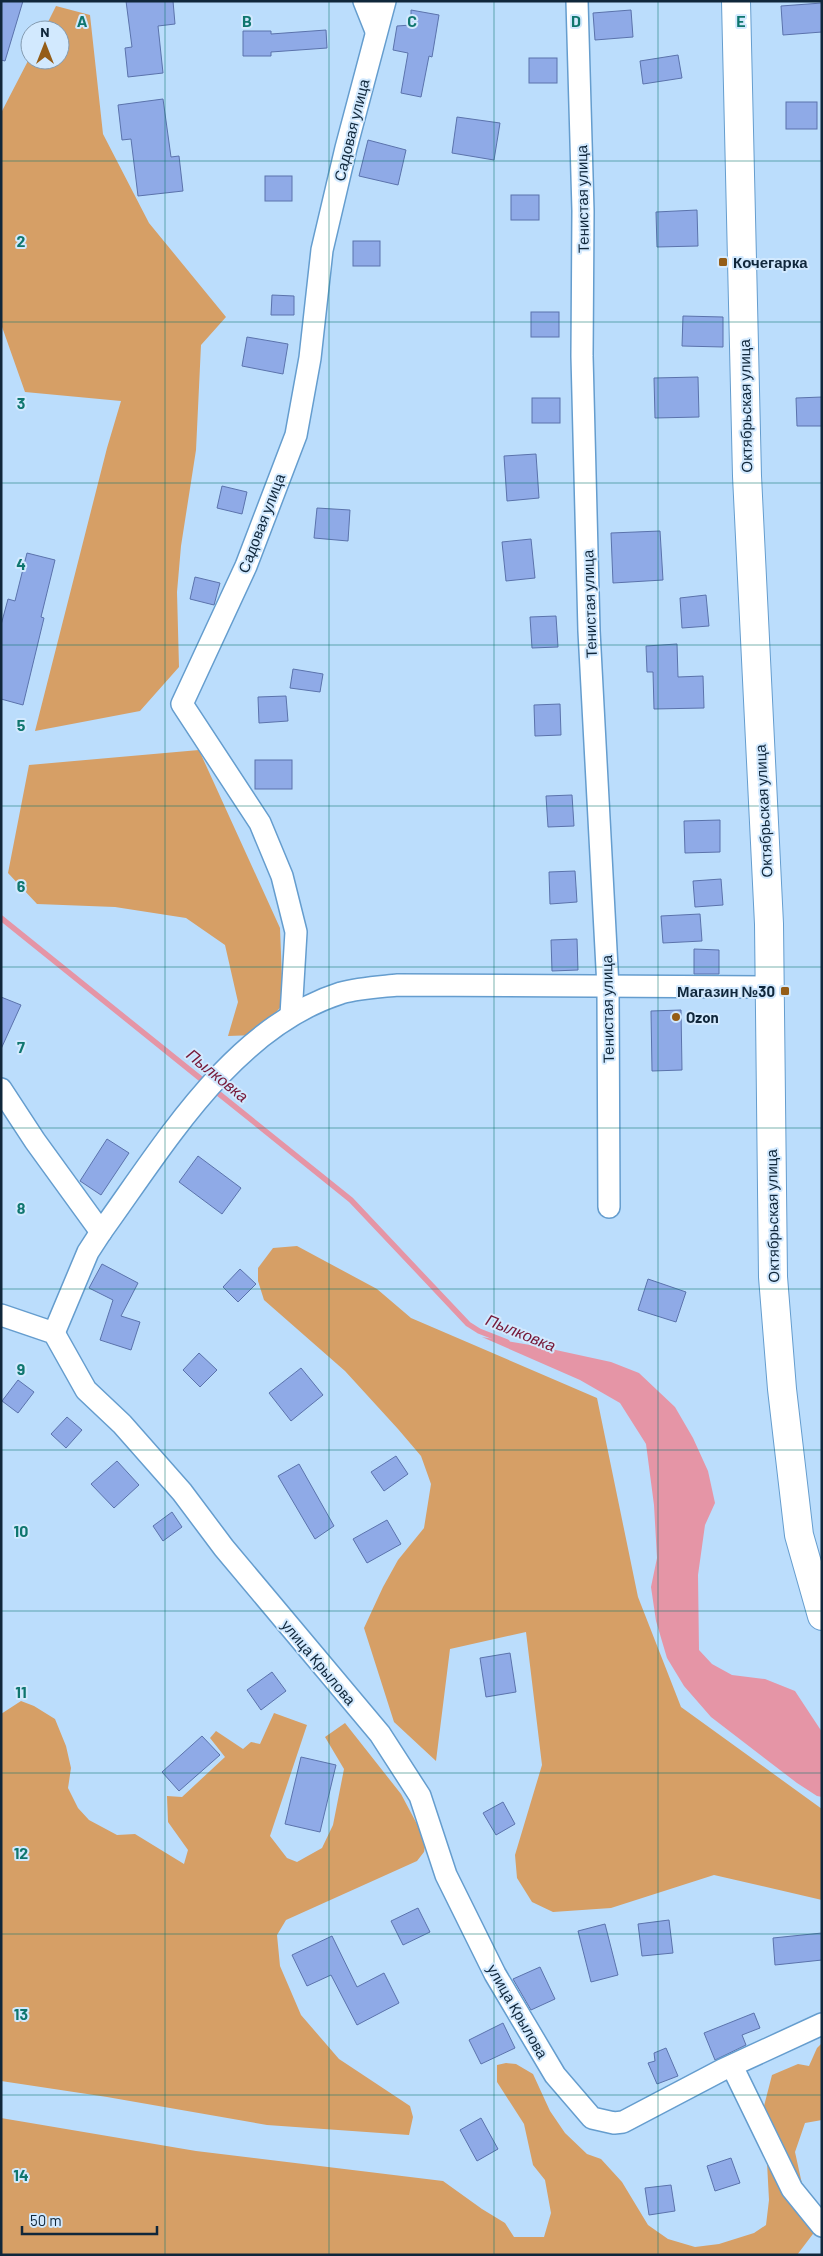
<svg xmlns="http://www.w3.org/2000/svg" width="823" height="2256" font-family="Barlow,sans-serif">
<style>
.forest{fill:#d69f66}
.water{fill:#e595a6}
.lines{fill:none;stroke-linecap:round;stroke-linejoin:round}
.stream{stroke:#e595a6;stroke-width:5.5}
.building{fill:#8faae7;stroke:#5b73ac}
.street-casing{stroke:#659dce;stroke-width:24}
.secondary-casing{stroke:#659dce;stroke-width:30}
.street{stroke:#fff;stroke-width:21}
.secondary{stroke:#fff;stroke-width:28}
.grid{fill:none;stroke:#0f766e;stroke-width:1;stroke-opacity:0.55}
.poi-dot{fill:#955d17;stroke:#d2e9fe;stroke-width:2}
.labels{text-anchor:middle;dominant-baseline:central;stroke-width:4;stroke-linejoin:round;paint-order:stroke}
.street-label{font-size:15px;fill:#10273b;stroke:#d2e9fe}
.poi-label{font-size:15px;font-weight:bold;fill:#10273b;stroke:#d2e9fe;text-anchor:start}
.water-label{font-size:16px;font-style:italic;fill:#761838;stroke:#d2e9fe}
.grid-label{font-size:16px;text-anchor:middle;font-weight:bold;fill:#0f766e;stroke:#d2e9fe;stroke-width:4;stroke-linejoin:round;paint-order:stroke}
</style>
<rect width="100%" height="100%" fill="#bbddfc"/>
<!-- forest -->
<g class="forest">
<polygon points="56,6 90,15 103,134 149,223 226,317 201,345 196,450 181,546 177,592 179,667 140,711 35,731 107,448 121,401 25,392 1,324 1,113 30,57 30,60 60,60 60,30 44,30"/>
<polygon points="199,750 280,928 283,1004 257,1035 228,1036 238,1002 225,945 186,918 115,907 37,904 8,873 29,765"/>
<polygon points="297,1246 377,1289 411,1318 597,1398 638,1597 681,1707 822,1809 822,1900 714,1875 611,1908 553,1912 532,1902 517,1878 515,1855 542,1765 526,1632 450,1649 436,1761 394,1722 364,1628 383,1587 398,1560 424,1528 431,1484 421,1456 398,1429 345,1371 264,1300 258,1281 258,1268 273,1248"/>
<polygon points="21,1701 34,1706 55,1719 66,1746 71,1768 68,1788 78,1808 89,1820 117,1835 135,1834 184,1864 188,1850 168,1822 167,1796 182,1797 225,1757 210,1738 216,1731 243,1749 251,1742 260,1744 274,1713 307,1725 270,1836 287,1858 297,1862 322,1848 333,1825 344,1769 325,1737 345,1723 401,1794 426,1841 424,1852 417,1861 286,1920 277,1935 280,1966 301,2015 339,2059 410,2106 413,2117 409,2135 267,2125 107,2097 1,2081 1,1714"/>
<polygon points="822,2043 822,2120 805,2123 795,2152 804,2193 822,2222 797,2255 1,2255 1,2118 196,2151 443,2181 482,2209 505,2223 514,2237 544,2237 551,2213 545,2180 533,2165 524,2124 497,2082 497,2065 506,2063 516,2064 533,2074 550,2111 565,2133 587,2154 601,2159 622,2182 648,2225 668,2239 695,2247 719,2244 754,2233 766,2225 769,2200 764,2106 772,2075 798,2064 809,2066 817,2048"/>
</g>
<!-- water -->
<polygon class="water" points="482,1337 542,1347 611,1362 639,1373 675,1407 693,1438 708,1471 715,1503 705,1525 698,1575 699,1650 712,1664 732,1675 765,1679 795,1691 822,1732 822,1797 817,1796 797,1783 711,1717 684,1686 667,1658 656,1621 651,1587 657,1558 654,1505 646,1444 620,1403 580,1380"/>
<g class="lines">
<!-- stream -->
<g class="stream">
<polyline points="1,918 206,1083"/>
<polyline points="213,1089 351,1200 468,1324 479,1331 507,1342"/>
</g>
</g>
<!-- building -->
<g class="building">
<polygon points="1,1 23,1 5,61 1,60"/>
<polygon points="126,1 173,1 175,24 158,26 163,73 128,77 125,48 132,47"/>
<polygon points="822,3 822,32 783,35 781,6"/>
<polygon points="411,10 439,15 432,57 429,56 421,97 401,93 408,53 393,50 397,26 411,25"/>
<polygon points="631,10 633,37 595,40 593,13"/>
<polygon points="326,30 327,48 271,52 271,56 243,56 243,31 271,31 271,34"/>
<polygon points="678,55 682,78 643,84 640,61"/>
<rect x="529" y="58" width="28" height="25"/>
<polygon points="163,99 171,157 179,156 183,191 138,196 131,139 122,140 118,105"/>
<rect x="786" y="102" width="31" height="27"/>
<polygon points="457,117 500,123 494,160 452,153"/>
<polygon points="368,140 406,150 398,185 359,176"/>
<rect x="265" y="176" width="27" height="25"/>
<rect x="511" y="195" width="28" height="25"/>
<polygon points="697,210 698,246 657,247 656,212"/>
<rect x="353" y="241" width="27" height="25"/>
<polygon points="272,295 294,296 294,315 271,315"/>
<rect x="531" y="312" width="28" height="25"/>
<polygon points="683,316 723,317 723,347 682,346"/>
<polygon points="247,337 288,344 283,374 242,366"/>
<polygon points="698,377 699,417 655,418 654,378"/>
<polygon points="822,397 822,426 797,426 796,398"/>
<rect x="532" y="398" width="28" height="25"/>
<polygon points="536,454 539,498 507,501 504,456"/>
<polygon points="222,486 247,492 242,514 217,508"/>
<polygon points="317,508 350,510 348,541 314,538"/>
<polygon points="660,531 663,580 613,583 611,533"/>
<polygon points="531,539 535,578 506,581 502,542"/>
<polygon points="27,553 55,560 41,617 44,618 23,705 1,699 1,625 8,599 15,601"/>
<polygon points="195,577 220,583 214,605 190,599"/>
<polygon points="706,595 709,626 682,628 680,598"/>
<polygon points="556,616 558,647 532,648 530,617"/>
<polygon points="677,644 678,677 703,676 704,708 654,709 653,672 647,672 646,646"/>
<polygon points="293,669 323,674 320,692 290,688"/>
<polygon points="286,696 288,721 259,723 258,697"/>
<polygon points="560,704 561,735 535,736 534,705"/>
<rect x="255" y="760" width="37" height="29"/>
<polygon points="572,795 574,826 548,827 546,796"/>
<polygon points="720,820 720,852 685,853 684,821"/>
<polygon points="575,871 577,902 550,904 549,872"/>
<polygon points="721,879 723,905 695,907 693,881"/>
<polygon points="700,914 702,941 663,943 661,916"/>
<polygon points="577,939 578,970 552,971 551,940"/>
<polygon points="694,949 719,950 719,974 694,974"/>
<polygon points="1,997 21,1005 1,1049"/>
<polygon points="681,1010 682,1070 652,1071 651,1011"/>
<polygon points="107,1139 129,1153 101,1195 80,1181"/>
<polygon points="198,1156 241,1188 222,1214 179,1182"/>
<polygon points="102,1264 138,1283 121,1316 140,1322 131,1350 100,1340 113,1300 89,1288"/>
<polygon points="240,1269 256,1284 238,1302 223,1287"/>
<polygon points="648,1279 686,1292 676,1322 638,1310"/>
<polygon points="199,1353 217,1370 200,1387 183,1370"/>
<polygon points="301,1368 323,1395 291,1421 269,1393"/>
<polygon points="18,1380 34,1392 18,1413 2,1401"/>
<polygon points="67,1417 82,1430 66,1448 51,1434"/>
<polygon points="396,1456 408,1474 384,1491 371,1472"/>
<polygon points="117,1461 139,1485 114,1508 91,1484"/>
<polygon points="299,1464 334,1526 315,1539 278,1476"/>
<polygon points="172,1512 182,1527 163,1541 153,1526"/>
<polygon points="387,1520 401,1544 367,1563 353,1539"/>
<polygon points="510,1653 516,1692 486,1697 480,1658"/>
<polygon points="272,1672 286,1691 261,1710 247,1690"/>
<polygon points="202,1736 220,1755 179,1791 162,1772"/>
<polygon points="301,1757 336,1765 320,1832 285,1824"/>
<polygon points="503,1802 515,1824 496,1835 483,1813"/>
<polygon points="418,1908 430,1932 403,1945 391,1921"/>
<polygon points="669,1920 673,1953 642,1956 638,1924"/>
<polygon points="605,1924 618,1975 591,1982 578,1931"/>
<polygon points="822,1933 822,1960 775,1965 773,1938"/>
<polygon points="332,1936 357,1987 384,1973 399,2003 357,2025 331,1975 307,1986 292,1955"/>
<polygon points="540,1967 555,1999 531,2010 513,1979"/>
<polygon points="754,2013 760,2028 742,2035 746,2045 715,2060 704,2033"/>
<polygon points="503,2023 515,2048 481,2064 469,2040"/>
<polygon points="666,2048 678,2076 657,2084 648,2063 655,2061 654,2053"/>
<polygon points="481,2118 498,2149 477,2161 460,2130"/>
<polygon points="731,2158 740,2183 715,2191 707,2166"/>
<polygon points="671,2185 675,2211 649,2215 645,2188"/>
</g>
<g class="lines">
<!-- street casing -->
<g class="street-casing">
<g id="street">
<polyline points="364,1 376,31"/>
<polyline points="577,1 583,211 582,356 589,631 608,987 609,1207"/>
<polyline points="291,1015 296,932 282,876 260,823 182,704 246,566 296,435 310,358 322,250 346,148 385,1"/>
<polyline points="1,1089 35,1141 101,1232"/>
<polyline points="1,1315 54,1333 86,1390 122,1424 182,1492 224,1548 380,1734 420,1796 446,1875 495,1974 555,2075 592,2118 614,2123 623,2122 722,2070 822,2024"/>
<path d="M54 1333 88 1252 101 1232C164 1145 233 1027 341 993 359 988 379 987 398 985L769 987"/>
<polyline points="732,2066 792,2189 822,2226"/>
</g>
</g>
<!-- secondary casing -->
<g class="secondary-casing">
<polyline id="secondary" points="736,1 747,476 769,924 773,1277 782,1389 799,1535 822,1616"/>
</g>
<!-- street -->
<use href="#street" class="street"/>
<!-- secondary -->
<use href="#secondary" class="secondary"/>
</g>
<!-- grid -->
<path class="grid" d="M165 1V2255M329 1V2255M494 1V2255M658 1V2255M1 161H822M1 322H822M1 483H822M1 645H822M1 806H822M1 967H822M1 1128H822M1 1289H822M1 1450H822M1 1611H822M1 1773H822M1 1934H822M1 2095H822"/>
<!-- markers -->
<g class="poi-dot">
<rect x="718" y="257" width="10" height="10" rx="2.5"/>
<rect x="780" y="986" width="10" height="10" rx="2.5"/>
<circle cx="676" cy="1017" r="5"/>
</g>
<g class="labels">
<!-- street labels -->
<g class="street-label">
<text transform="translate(351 130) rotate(-76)">Садовая улица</text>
<text transform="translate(582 199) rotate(-91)">Тенистая улица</text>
<text transform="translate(745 406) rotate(-91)">Октябрьская улица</text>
<text transform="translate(261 523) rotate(-69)">Садовая улица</text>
<text transform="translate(589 604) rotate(-92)">Тенистая улица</text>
<text transform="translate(763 811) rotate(-93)">Октябрьская улица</text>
<text transform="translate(607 1009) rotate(-91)">Тенистая улица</text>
<text transform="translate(772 1216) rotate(-91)">Октябрьская улица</text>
<text transform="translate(319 1662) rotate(50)">улица Крылова</text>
<text transform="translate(518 2011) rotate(60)">улица Крылова</text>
</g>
<!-- poi labels -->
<g class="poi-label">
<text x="733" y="262">Кочегарка</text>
<text x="775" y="991" text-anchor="end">Магазин №30</text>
<text x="686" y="1017">Ozon</text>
</g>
<!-- water labels -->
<g class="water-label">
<text transform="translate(218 1075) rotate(39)">Пылковка</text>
<text transform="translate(521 1332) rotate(22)">Пылковка</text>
</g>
</g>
<g class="grid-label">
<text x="82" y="27">A</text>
<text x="247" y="27">B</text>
<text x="412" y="27">C</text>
<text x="576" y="27">D</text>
<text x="741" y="27">E</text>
<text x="21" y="247">2</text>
<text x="21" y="409">3</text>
<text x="21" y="570">4</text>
<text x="21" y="731">5</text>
<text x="21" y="892">6</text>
<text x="21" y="1053">7</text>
<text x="21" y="1214">8</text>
<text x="21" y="1375">9</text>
<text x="21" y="1537">10</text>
<text x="21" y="1698">11</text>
<text x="21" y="1859">12</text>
<text x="21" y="2020">13</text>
<text x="21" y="2181">14</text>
</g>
<!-- border -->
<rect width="823" height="2256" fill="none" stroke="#10273b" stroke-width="5"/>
<!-- north arrow -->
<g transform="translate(45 45)"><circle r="24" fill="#d2e9fe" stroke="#849bb0"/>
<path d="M0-4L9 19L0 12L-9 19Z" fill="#955d17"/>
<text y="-8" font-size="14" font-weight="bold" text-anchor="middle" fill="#10273b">N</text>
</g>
<!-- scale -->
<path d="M22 2226v8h135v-8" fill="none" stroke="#10273b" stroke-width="2.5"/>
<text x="30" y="2226" font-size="15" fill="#10273b" stroke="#d2e9fe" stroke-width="4" paint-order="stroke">50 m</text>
</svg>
